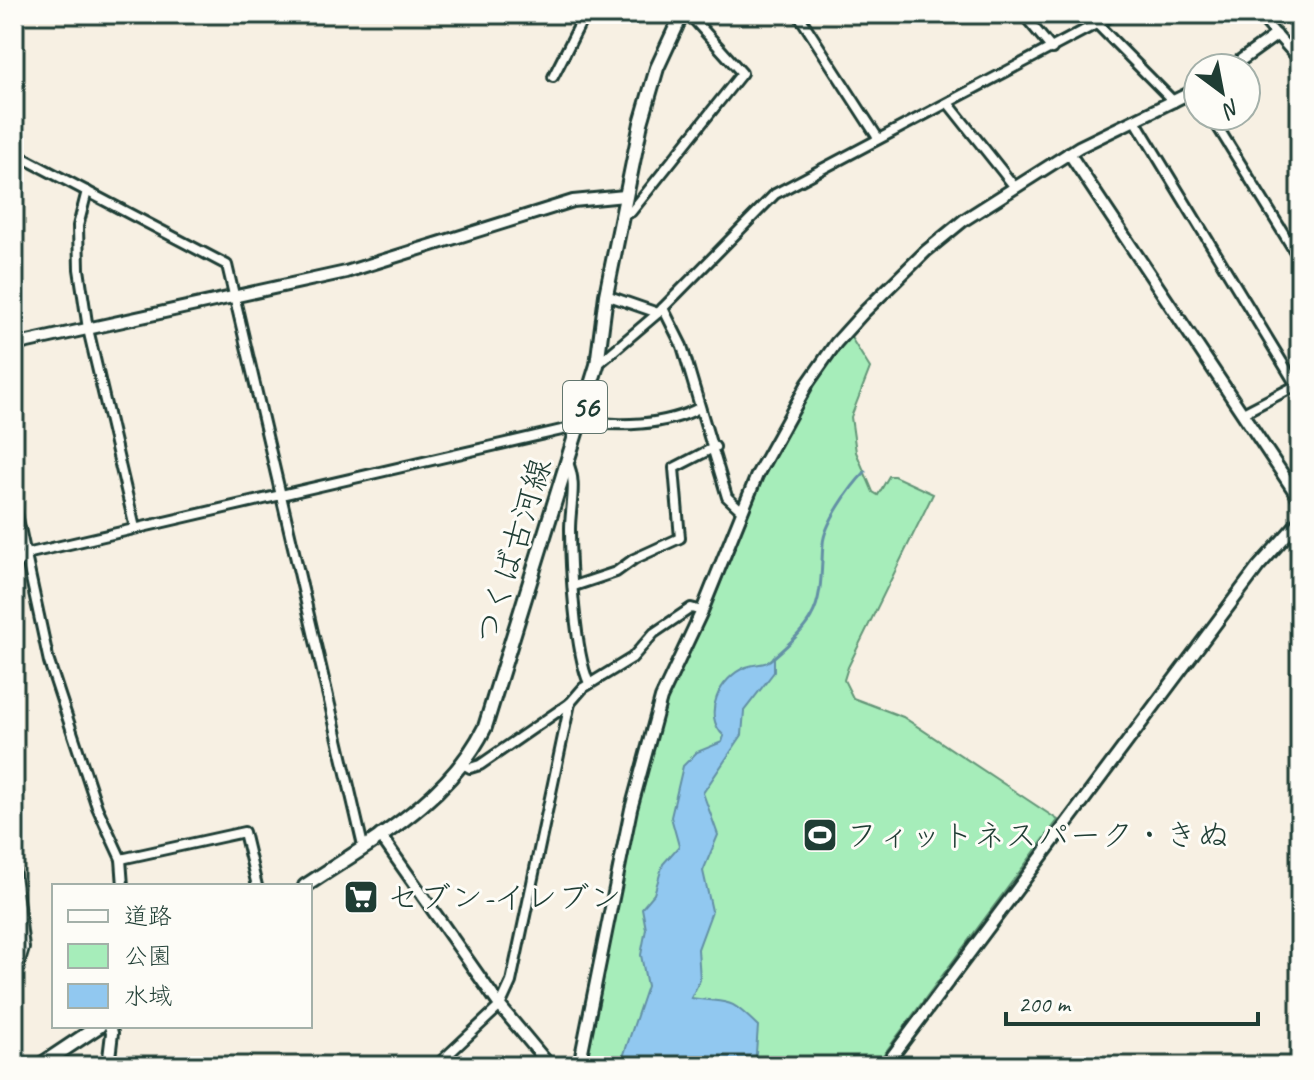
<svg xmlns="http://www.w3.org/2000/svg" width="1314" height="1080" font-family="Caveat,'Klee One',sans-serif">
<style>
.green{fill:#a6edba;stroke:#629577;stroke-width:2}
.water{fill:#91c8f0;stroke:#6390a5;stroke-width:2}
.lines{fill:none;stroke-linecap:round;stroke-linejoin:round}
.stream{stroke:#6390a5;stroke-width:3}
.minor-casing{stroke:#1f3d34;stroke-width:14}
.tertiary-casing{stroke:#1f3d34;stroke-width:16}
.primary-casing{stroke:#1f3d34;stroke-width:18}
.minor{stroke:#fdfcf7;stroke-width:8}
.tertiary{stroke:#fdfcf7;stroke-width:10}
.primary{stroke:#fdfcf7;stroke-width:12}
.labels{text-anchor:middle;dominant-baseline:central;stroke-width:6;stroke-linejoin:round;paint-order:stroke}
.shield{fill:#fdfcf7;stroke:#62766e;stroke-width:2}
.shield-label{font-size:30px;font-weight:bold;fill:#1f3d34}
.street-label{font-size:32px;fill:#1f3d34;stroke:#fdfcf7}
.poi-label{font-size:32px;fill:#1f3d34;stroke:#fdfcf7;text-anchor:start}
</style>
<rect width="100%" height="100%" fill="#f7f0e3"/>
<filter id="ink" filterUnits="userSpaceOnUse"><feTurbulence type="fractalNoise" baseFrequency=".0125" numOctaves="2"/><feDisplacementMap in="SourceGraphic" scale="16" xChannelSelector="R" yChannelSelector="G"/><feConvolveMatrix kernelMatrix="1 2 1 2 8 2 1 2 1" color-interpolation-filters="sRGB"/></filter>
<g filter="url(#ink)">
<!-- green -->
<path class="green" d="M850 336 870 368 851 417 856 452 873 492 878 495 889 476H894L933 494 848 667 844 680 853 698 903 717 1058 820 875 1066H586C610 943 629 817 668 698 681 658 705 621 721 582 756 494 787 407 850 336Z"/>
<!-- water -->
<path class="water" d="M774 657V672L744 711 742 735 703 793 718 835 703 871 712 911 698 949 700 980 691 998C731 1004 726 995 758 1026L755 1066H620L647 986 641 955 646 929 642 908 654 894 663 864 679 846 671 817 683 766 697 752 722 742 724 736C701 715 720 677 746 667 759 662 764 667 774 657Z"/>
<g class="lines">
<!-- stream -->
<g class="stream">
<path d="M774 657C787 646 803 632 811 617 823 597 821 566 823 544 824 524 851 486 865 472"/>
<polyline points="1290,1066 1299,986 1300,907"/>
</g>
<!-- minor casing -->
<g class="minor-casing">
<g id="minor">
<polyline points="798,14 878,138"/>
<polyline points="1023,14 1052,49"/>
<polyline points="1258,14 1300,61"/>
<polyline points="1097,24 1174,102"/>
<polyline points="553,77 585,14"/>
<polyline points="948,103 1014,186"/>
<polyline points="1211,116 1300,260"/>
<polyline points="1135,120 1296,385"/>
<polyline points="14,153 227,265 363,846"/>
<polyline points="87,191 78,226 79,269 88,329 135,528"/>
<polyline points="621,214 631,212 742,73 689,14"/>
<polyline points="606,295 658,313"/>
<polyline points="663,308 682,346 727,497 742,511"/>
<polyline points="597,365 658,313 775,194 1115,14"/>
<polyline points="1243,413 1299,384"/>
<path d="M581 421C617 427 666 426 699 408"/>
<path d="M567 461C578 482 570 506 570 529 570 564 575 653 589 683"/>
<polyline points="14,500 49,662 97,807 121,859 123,886"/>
<polyline points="14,567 26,554 579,426"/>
<polyline points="574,586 616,572 634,559 680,538 674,468 715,447"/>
<polyline points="463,764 470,768 480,765 570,703 583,688 632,658 654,633 691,608 702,611"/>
<polyline points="121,859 244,832 257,886"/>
<polyline points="14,866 24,948 14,982"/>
<polyline points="436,1066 500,1006 511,982 570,703"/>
</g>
</g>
<!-- tertiary casing -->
<g class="tertiary-casing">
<g id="tertiary">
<polyline points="1230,68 1276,35"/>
<polyline points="1069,153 1300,500"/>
<polyline points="14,345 346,272 573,201 625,196"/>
<polyline points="380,835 500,1006 550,1066"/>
<polyline points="108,1066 112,1033 110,1026"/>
<polyline points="579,1066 631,809 661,698 702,611 757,475 808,383 836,343 864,312 926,251 964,220 1079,147 1198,89"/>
<polyline points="885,1066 1258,567 1300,520"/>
</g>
</g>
<!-- primary casing -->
<g class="primary-casing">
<g id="primary">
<path d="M305 886C372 841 448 802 485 727L597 365 606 295 641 123 657 68 682 14"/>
<polyline points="39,1066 99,1026"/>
</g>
</g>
<!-- minor -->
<use href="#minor" class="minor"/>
<!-- tertiary -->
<use href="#tertiary" class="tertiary"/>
<!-- primary -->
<use href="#primary" class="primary"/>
</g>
</g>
<!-- icons -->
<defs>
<g id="stadium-square" transform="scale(1.8)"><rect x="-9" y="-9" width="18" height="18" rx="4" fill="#1f3d34" stroke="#fdfcf7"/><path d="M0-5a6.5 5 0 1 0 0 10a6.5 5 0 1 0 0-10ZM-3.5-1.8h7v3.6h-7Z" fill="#fff"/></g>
<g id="supermarket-square" transform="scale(1.8)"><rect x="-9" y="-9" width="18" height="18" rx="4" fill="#1f3d34" stroke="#fdfcf7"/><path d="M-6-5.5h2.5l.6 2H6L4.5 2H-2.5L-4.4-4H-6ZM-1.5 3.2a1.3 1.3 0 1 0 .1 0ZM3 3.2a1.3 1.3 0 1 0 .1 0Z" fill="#fff"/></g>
</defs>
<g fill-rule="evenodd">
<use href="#stadium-square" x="820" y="835"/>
<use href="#supermarket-square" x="361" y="897"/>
</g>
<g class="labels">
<!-- shield labels -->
<rect class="shield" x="563" y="381" width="44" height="52" rx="6"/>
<g class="shield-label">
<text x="585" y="407">56</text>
</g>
<!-- street labels -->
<g class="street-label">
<text transform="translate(513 551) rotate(-73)">つくば古河線</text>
</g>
<!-- poi labels -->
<g class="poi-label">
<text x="846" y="835">フィットネスパーク・きぬ</text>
<text x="387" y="897">セブン-イレブン</text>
</g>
</g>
<!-- margin -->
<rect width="1314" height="1080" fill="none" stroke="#fdfcf7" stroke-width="48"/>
<rect x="24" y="24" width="1266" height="1032" fill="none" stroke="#1f3d34" stroke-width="3" filter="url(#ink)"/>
<!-- legend -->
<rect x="52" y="884" width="260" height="144" fill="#fdfcf7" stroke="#a4b0a9" stroke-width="2"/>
<rect x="68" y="910" width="40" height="12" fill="#fdfcf7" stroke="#a4b0a9" stroke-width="2"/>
<text x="124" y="924" font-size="24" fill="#1f3d34">道路</text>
<rect x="68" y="944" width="40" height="24" fill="#a6edba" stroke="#a4b0a9" stroke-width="2"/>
<text x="124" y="964" font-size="24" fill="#1f3d34">公園</text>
<rect x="68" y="984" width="40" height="24" fill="#91c8f0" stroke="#a4b0a9" stroke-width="2"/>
<text x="124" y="1004" font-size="24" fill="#1f3d34">水域</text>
<!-- north arrow -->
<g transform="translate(1222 92) rotate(148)"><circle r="38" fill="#fdfcf7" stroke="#a4b0a9" stroke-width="2"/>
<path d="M0-6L14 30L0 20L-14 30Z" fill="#1f3d34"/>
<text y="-12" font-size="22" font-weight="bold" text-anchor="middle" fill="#1f3d34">N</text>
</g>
<!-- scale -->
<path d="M1006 1012v12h252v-12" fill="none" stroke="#1f3d34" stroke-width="4"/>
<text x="1018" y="1012" font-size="24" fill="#1f3d34" stroke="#fdfcf7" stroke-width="6" paint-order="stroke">200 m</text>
</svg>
